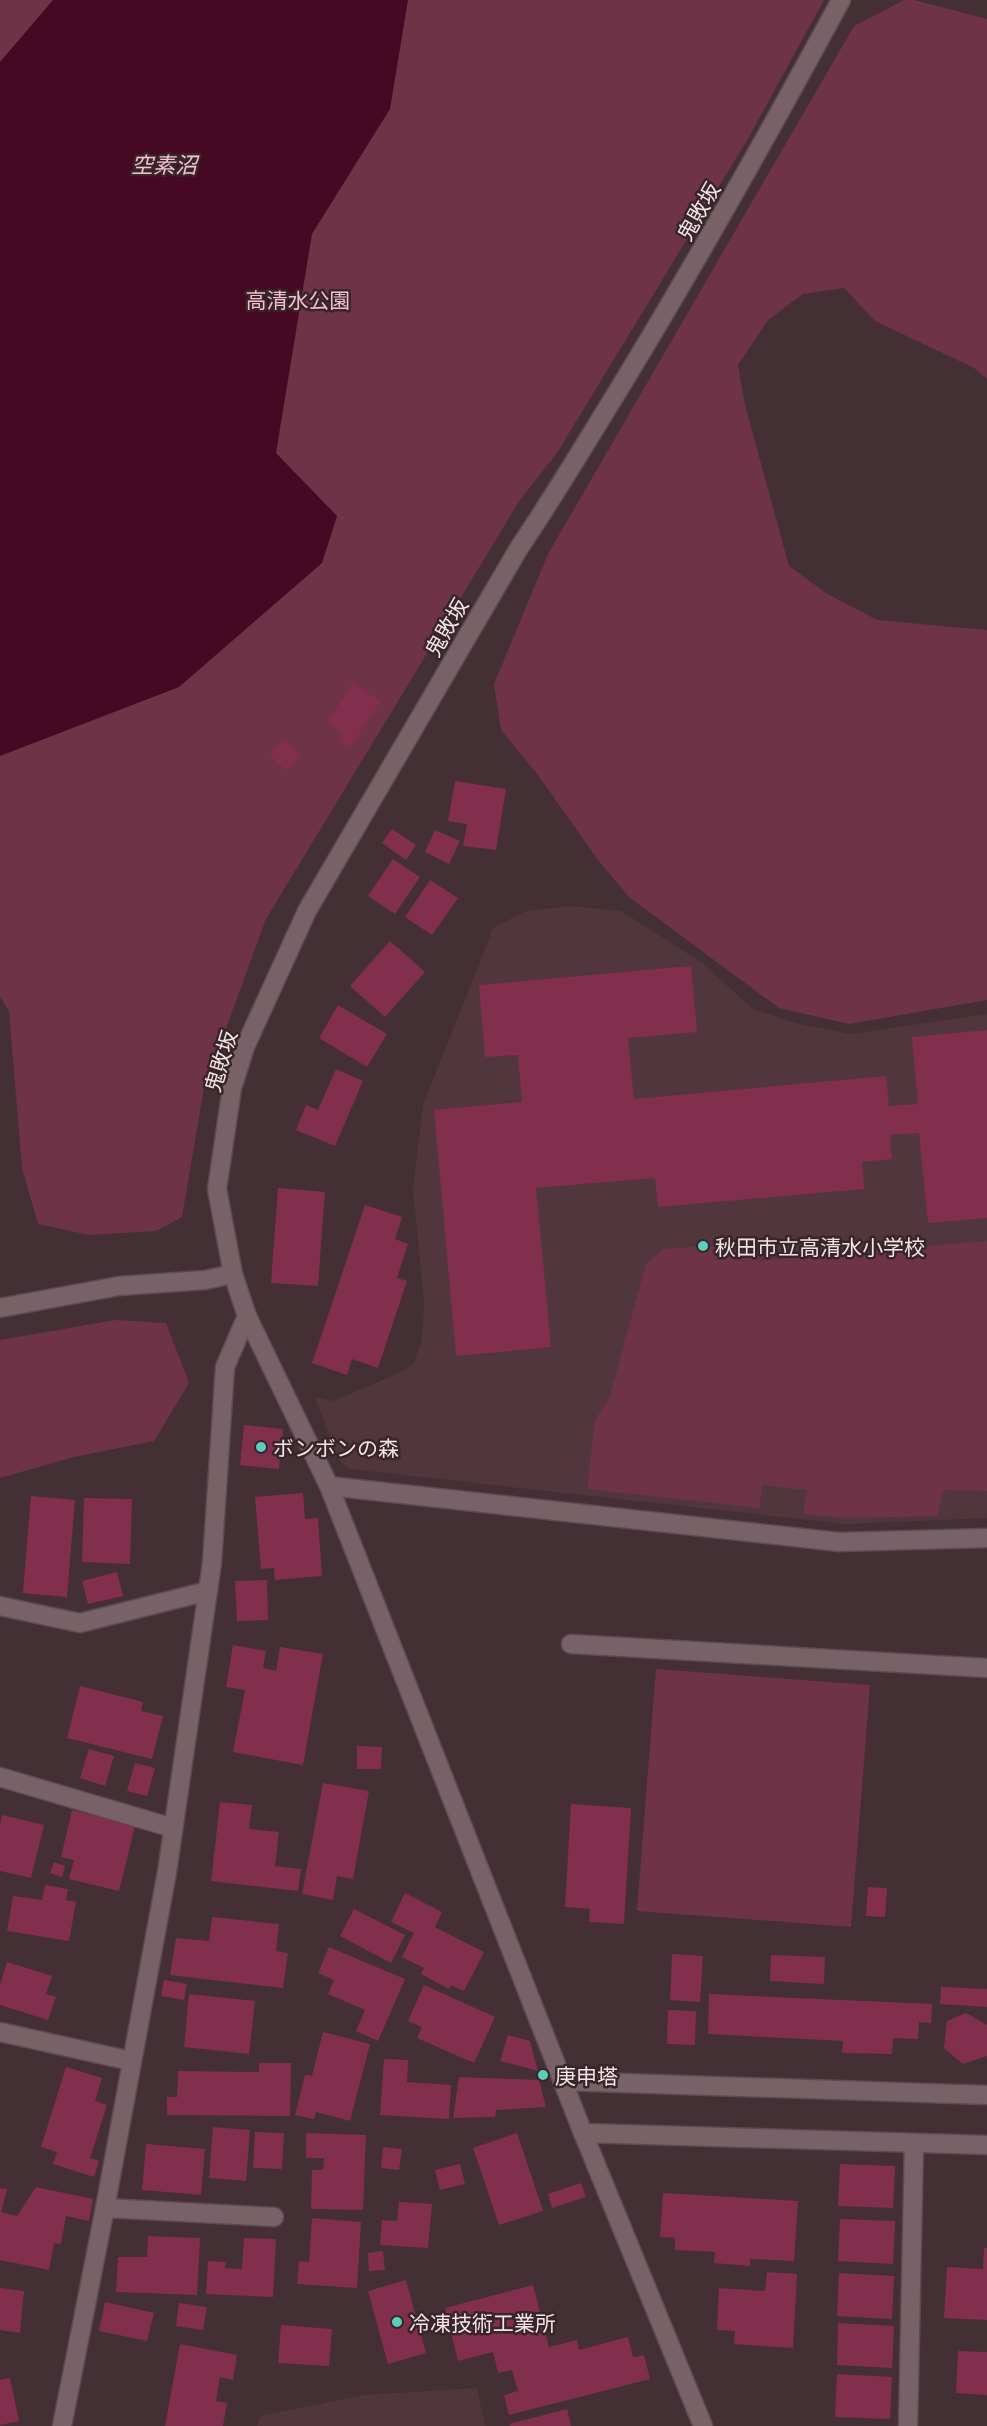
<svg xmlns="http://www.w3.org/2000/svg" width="987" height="2426" font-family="Lato,'Noto Sans JP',sans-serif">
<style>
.built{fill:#52363e}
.green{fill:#6f3347}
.water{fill:#470823}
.building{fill:#822f4e}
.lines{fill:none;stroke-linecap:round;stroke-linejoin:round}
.minor-casing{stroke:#5d4b51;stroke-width:21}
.minor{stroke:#786167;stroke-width:18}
.poi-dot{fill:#5cceba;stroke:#38252a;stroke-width:2}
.labels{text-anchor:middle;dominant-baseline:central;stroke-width:5;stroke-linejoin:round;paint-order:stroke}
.street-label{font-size:21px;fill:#f1e3e6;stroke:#38252a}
.park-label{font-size:21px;fill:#f1bfcd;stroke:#38252a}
.poi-label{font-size:21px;fill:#f1e3e6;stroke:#38252a;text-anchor:start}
.water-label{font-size:22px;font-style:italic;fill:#f4c2d0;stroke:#38252a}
</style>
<rect width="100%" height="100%" fill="#432f34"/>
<!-- built -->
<g class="built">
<polygon points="570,906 621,911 701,962 753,1009 795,1023 851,1034 987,1014 987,1518 845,1524 349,1469 338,1458 315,1397 334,1401 401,1372 413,1364 422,1340 424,1303 413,1188 423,1105 493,928 526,911"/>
<polygon points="477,2388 485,2426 257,2426 261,2416 365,2395"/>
</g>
<!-- green -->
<g class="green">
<polygon points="0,0 824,0 749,137 557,453 520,500 266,919 204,1088 182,1217 156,1231 89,1235 38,1224 22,1168 9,1012 0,996"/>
<polygon points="904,0 914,0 987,19 987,379 974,368 875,321 844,288 803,294 768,320 738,365 745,405 789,566 826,593 877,620 987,630 987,1000 849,1024 779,1008 629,897 598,860 538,775 501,730 494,684 548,554 854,26"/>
<polygon points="987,1241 987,1491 943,1490 938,1516 846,1518 803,1514 807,1490 763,1485 759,1508 587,1489 595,1420 609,1399 646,1264 664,1249 762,1243 759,1261"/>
<polygon points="115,1320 166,1323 189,1383 154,1441 74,1457 0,1478 0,1340"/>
<polygon points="656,1669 870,1685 851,1927 637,1911"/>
</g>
<!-- water -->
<polygon class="water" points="53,0 408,0 390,109 312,234 276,453 337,516 322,563 179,687 0,756 0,62"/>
<!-- building -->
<g class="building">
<polygon points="353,683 381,701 349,748 338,741 343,734 327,723"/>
<polygon points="284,739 301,756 286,770 269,754"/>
<polygon points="455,781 506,789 496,850 463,846 467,824 448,821"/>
<polygon points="392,829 416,845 406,860 382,843"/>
<polygon points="435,830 460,841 449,864 425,852"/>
<polygon points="393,859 420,877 395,914 368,896"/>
<polygon points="430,880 458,898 432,935 405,917"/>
<polygon points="390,941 425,972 385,1017 350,986"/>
<polygon points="691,966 697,1032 628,1038 634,1099 886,1076 889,1106 918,1104 912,1037 987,1030 987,1218 928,1223 919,1133 890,1135 892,1159 862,1162 864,1189 658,1207 655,1178 536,1188 551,1347 456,1356 434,1110 522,1102 518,1055 485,1057 479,985"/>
<polygon points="338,1005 387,1034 367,1067 319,1038"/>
<polygon points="336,1069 363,1081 335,1146 296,1130 306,1105 318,1110"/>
<polygon points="278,1188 325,1192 318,1286 271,1283"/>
<polygon points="365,1205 402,1217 395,1239 408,1244 397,1278 407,1281 378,1368 352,1359 347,1375 312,1363"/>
<polygon points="244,1425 283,1429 279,1469 240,1465"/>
<polygon points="303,1493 305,1519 318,1518 322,1576 275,1580 274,1568 261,1569 255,1497"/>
<polygon points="31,1496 75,1500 67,1597 23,1593"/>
<polygon points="84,1498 132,1499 130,1564 82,1562"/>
<polygon points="117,1572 123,1596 88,1604 82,1581"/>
<polygon points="267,1580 268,1620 237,1621 235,1581"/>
<polygon points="233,1645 266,1651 263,1668 276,1671 280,1647 323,1654 303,1765 233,1752 245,1690 226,1687"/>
<polygon points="80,1686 143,1702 141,1711 163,1716 152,1759 67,1738"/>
<polygon points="357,1746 382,1747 381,1769 357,1769"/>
<polygon points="89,1749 114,1756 105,1786 80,1778"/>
<polygon points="135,1763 155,1768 147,1796 127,1791"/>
<polygon points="323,1783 369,1791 353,1879 337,1876 333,1900 302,1894"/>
<polygon points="220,1802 252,1805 249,1829 279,1832 275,1866 301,1869 298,1891 211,1881"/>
<polygon points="571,1804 631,1808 624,1924 589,1922 590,1909 565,1907"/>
<polygon points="72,1810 135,1826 119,1891 69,1879 74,1860 61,1857"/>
<polygon points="2,1815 44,1825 31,1878 0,1871 0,1824"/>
<polygon points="54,1862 65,1866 62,1877 50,1873"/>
<polygon points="45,1885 68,1889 66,1900 76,1902 69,1941 7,1931 13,1896 42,1900"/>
<polygon points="868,1887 887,1888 885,1917 866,1916"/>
<polygon points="405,1893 442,1912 435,1927 484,1952 464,1991 451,1985 449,1989 421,1974 424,1968 402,1957 414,1933 391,1922"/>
<polygon points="354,1909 405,1935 391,1963 340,1936"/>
<polygon points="212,1917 279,1924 276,1951 288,1953 283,1988 170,1975 176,1938 209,1941"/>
<polygon points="329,1947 405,1979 378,2041 356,2031 365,2010 328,1994 334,1980 318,1973"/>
<polygon points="672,1954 703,1956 700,2002 670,2000"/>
<polygon points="771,1955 825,1957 824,1984 770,1981"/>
<polygon points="7,1962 52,1976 46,1994 56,1997 48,2020 0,2005 0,1985"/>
<polygon points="164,1980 187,1984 184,2000 161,1996"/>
<polygon points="424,1985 495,2017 474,2063 417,2038 422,2027 408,2021"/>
<polygon points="941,1987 987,1989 987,2007 940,2004"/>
<polygon points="189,1994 255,2001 249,2054 184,2047"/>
<polygon points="709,1994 932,2004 931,2023 919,2022 918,2039 893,2038 892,2054 842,2053 843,2041 708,2034"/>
<polygon points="668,2010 696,2011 695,2045 667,2044"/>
<polygon points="966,2013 987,2025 987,2056 963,2064 944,2048 947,2021"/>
<polygon points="323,2032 370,2044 350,2121 316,2112 314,2119 295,2115 305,2075 312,2076"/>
<polygon points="508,2035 530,2041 538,2071 500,2061"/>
<polygon points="384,2059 408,2060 407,2082 451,2085 449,2119 380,2115"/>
<polygon points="259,2063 291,2063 290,2116 167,2115 167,2097 177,2097 178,2071 259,2072"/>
<polygon points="66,2067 102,2078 95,2101 107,2105 90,2158 99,2161 94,2177 53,2164 57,2152 41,2147"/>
<polygon points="459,2077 539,2080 546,2107 496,2110 495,2117 453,2118"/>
<polygon points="213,2127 250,2130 246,2181 209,2178"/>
<polygon points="255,2132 284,2133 282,2169 253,2168"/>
<polygon points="306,2133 366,2135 363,2210 311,2209 312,2170 323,2170 324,2158 306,2158"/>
<polygon points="517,2133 543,2211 499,2225 473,2148"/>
<polygon points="146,2144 205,2149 201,2195 142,2190"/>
<polygon points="383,2147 402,2149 399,2170 381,2168"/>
<polygon points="460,2164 465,2184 440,2190 435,2170"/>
<polygon points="840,2164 895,2166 893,2208 838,2206"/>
<polygon points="581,2183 586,2197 552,2208 548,2194"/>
<polygon points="36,2187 93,2199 89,2221 66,2216 61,2244 54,2243 49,2270 0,2260 0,2188 7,2189 1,2212 17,2216"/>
<polygon points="663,2193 798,2201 794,2261 750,2259 750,2266 714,2263 715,2252 675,2250 675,2238 660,2237"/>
<polygon points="399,2202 432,2204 428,2248 380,2245 382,2220 397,2221"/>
<polygon points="312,2218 361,2222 357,2288 297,2284 299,2261 309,2262"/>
<polygon points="840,2219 895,2221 893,2264 838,2261"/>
<polygon points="148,2236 200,2238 197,2295 116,2292 118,2257 147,2257"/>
<polygon points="244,2238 276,2239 273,2297 206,2294 208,2261 226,2262 225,2268 242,2269"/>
<polygon points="984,2248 987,2248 987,2320 944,2318 947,2267 983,2269"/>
<polygon points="383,2251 385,2270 369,2271 368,2253"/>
<polygon points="767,2272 797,2274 793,2348 734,2344 735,2331 717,2330 719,2288 765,2291"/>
<polygon points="839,2273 894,2276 892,2319 837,2316"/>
<polygon points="406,2280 426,2353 388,2364 368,2291"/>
<polygon points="533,2285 549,2347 577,2340 579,2350 628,2337 633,2357 644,2355 650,2379 509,2415 504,2395 518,2391 512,2370 498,2373 493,2352 458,2361 445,2308"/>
<polygon points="0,2288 24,2291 20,2333 0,2330"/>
<polygon points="105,2302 154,2313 147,2341 99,2331"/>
<polygon points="179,2303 207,2307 203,2330 176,2326"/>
<polygon points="838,2323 894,2326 892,2368 837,2365"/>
<polygon points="281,2325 332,2329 329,2366 278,2363"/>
<polygon points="180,2344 237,2355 233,2380 220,2377 216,2401 227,2403 223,2426 165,2426"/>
<polygon points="958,2351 987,2352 987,2395 956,2393"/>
<polygon points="837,2374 892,2377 890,2419 835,2417"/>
<polygon points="10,2378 19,2421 0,2425 0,2380"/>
<polygon points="567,2409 571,2426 510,2426 509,2424"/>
</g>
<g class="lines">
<!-- minor casing -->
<g class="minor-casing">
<g id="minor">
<polyline points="0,1308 119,1286 205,1280 233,1274"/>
<polyline points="329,1486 839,1542 987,1538"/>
<polyline points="0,1606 80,1623 208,1591"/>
<polyline points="571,1644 987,1668"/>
<polyline points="0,1777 173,1828"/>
<polyline points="0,2032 131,2061"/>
<polyline points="563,2081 987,2095"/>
<polyline points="583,2133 987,2145"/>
<polyline points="105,2208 274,2217"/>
<polyline points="62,2426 105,2208 167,1872 212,1563 225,1367 247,1316"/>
<path d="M703 2426 583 2133 329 1486 247 1316 233 1274 217 1189 232 1088 245 1047 307 911 519 548C553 498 584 446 616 394 695 265 769 133 841 0"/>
<polyline points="908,2426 914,2143"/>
</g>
</g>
<!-- minor -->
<use href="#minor" class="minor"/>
</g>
<!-- markers -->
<g class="poi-dot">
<circle cx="703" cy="1246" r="6"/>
<circle cx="261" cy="1447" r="6"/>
<circle cx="543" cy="2075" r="6"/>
<circle cx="397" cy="2322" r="6"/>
</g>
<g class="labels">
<!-- street labels -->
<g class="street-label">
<text transform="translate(698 211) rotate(-60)">鬼敗坂</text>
<text transform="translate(446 627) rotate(-60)">鬼敗坂</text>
<text transform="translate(220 1061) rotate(-73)">鬼敗坂</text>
</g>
<!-- park labels -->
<g class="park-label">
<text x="298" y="299">高清水公園</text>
</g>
<!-- poi labels -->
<g class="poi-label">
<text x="715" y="1246">秋田市立高清水小学校</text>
<text x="273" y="1447">ボンボンの森</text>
<text x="555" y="2075">庚申塔</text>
<text x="409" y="2322">冷凍技術工業所</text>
</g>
<!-- water labels -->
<g class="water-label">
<text x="164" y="164">空素沼</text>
</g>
</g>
</svg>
